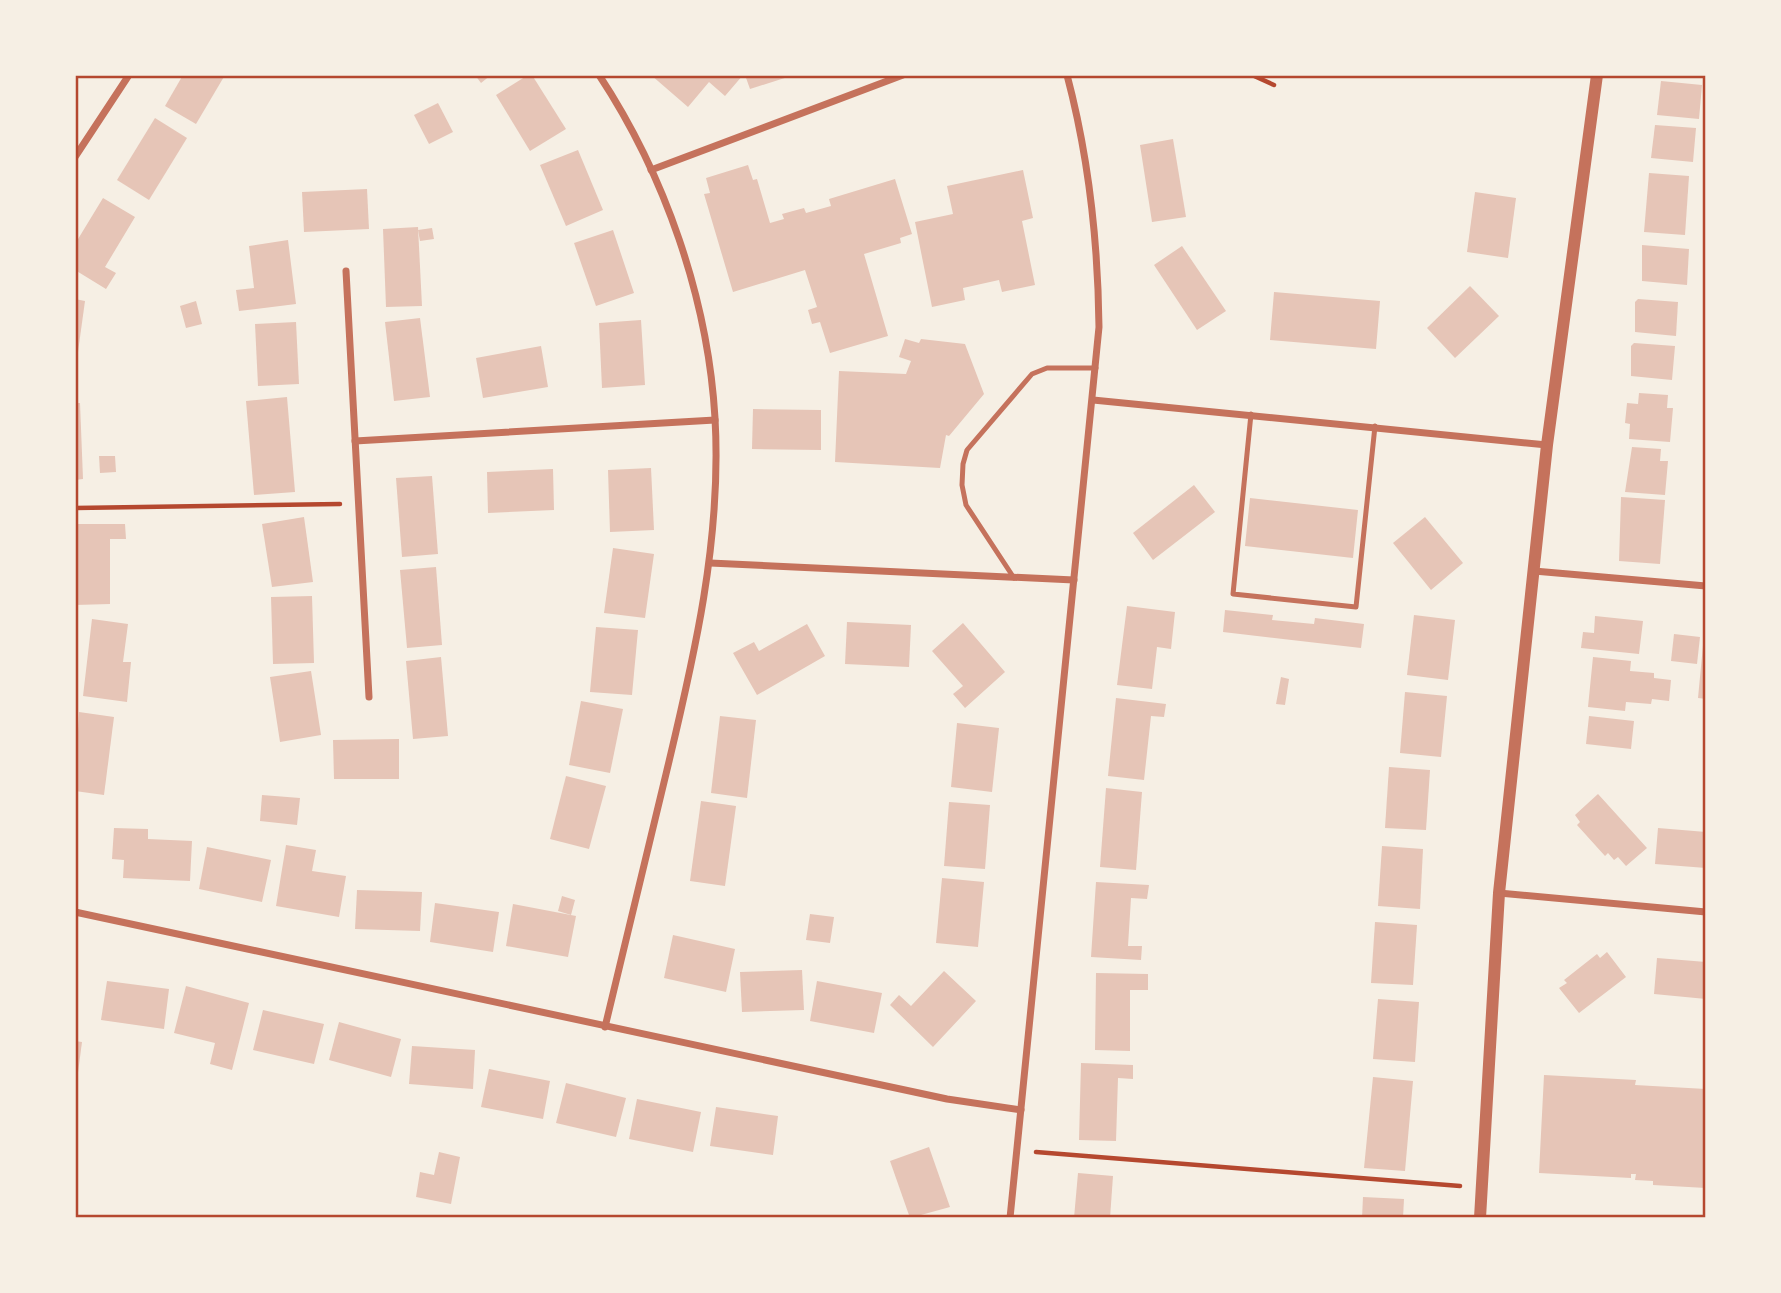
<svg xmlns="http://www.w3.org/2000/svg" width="1781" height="1293" font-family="'Work Sans',sans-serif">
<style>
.building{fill:#e6c5b7}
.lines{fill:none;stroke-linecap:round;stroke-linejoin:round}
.path{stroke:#b5482f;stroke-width:4.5}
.service{stroke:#c5725c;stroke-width:5}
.minor{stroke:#c5725c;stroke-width:7}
.tertiary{stroke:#c5725c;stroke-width:12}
.neatline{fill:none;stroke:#b5482f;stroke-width:2.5}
</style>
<rect width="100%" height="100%" fill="#f6efe4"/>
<!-- building -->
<g class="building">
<polygon points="183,75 225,75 196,124 165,106"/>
<polygon points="475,75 491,75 481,83"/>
<polygon points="528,75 532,75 566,129 530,151 496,95"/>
<polygon points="651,75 743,75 725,96 709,82 688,107"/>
<polygon points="745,75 791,75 791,76 750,89"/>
<polygon points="1661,81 1702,85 1699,119 1657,115"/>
<polygon points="438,103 453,132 429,144 414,115"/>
<polygon points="155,118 187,138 149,200 117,180"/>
<polygon points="1655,125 1696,128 1693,162 1651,158"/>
<polygon points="1173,139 1186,217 1152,222 1140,145"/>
<polygon points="578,150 603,210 566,226 540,165"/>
<polygon points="748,165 753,180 757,179 770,223 784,219 782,214 804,208 806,213 831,206 829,199 895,179 912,234 900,238 901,243 864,254 888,336 830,353 820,322 812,324 808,310 817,307 805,270 733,292 704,194 710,193 706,178"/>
<polygon points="1023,170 1033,218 1022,221 1035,285 1002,292 999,280 963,288 965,300 932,307 915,222 953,214 947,186"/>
<polygon points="1649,173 1689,176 1685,235 1644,232"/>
<polygon points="367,189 369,229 304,232 302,192"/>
<polygon points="1475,192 1516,198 1508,258 1467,252"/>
<polygon points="103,198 135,217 105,267 116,273 106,289 75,270 75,244"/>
<polygon points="418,227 422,306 386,307 383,229"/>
<polygon points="432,228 434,239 420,241 418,230"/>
<polygon points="613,230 634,293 596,306 574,243"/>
<polygon points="288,240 296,304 239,311 236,290 254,288 249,246"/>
<polygon points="1642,245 1689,249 1687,285 1642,281"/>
<polygon points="1182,246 1226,311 1197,330 1154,265"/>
<polygon points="1470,286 1499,316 1455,358 1427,328"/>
<polygon points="1274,292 1380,301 1376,349 1270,340"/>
<polygon points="75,299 85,301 77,359 75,359"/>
<polygon points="1638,299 1678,302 1676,336 1635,332 1635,302"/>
<polygon points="196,301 202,324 186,328 180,306"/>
<polygon points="420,318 430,397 394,401 385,322"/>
<polygon points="641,320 645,385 602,388 599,323"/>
<polygon points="296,322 299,384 258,386 255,324"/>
<polygon points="905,339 919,343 921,339 965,344 984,394 949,436 946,435 940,468 835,462 839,371 906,374 911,361 899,357"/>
<polygon points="1634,343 1675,346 1672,380 1631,376 1631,346"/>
<polygon points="541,346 548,387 483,398 476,358"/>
<polygon points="1639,393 1668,395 1667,408 1673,408 1670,442 1629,439 1630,424 1625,423 1627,403 1638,404"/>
<polygon points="287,397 295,492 254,495 246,401"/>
<polygon points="75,403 80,403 83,479 75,480"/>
<polygon points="753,409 821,410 821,450 752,449"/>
<polygon points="1632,447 1661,449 1660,461 1668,461 1665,495 1625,492"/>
<polygon points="99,456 115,456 116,472 100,473"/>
<polygon points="651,468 654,530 610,532 608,470"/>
<polygon points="553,469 554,510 488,513 487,472"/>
<polygon points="432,476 438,554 402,557 396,478"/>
<polygon points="1194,485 1215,512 1153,560 1133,533"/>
<polygon points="1621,497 1665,500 1660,564 1619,561"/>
<polygon points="1250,498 1358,510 1353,558 1245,546"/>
<polygon points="304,517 313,582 272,587 262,524"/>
<polygon points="1425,517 1463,563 1431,590 1393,543"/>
<polygon points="75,524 125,524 126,539 110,539 110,604 75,605"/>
<polygon points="613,548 654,554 645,618 604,613"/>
<polygon points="436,567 442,645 407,648 400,570"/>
<polygon points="312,596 314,663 273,664 271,597"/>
<polygon points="1127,606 1175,612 1171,649 1157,647 1152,689 1117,685"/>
<polygon points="1225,610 1273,615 1272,620 1314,624 1315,618 1364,624 1361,648 1223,632"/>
<polygon points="1414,615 1455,620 1448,680 1407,675"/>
<polygon points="1595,616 1643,621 1639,654 1581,648 1583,632 1594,633"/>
<polygon points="92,619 128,624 123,662 131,662 127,702 83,696"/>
<polygon points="847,622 911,625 909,667 845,664"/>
<polygon points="963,623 1005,672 965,708 953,694 963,686 932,651"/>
<polygon points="807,624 825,656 757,695 733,653 754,642 759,651"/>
<polygon points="596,627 638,630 632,695 590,692"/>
<polygon points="1674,634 1700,637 1697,664 1671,661"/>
<polygon points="1704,635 1706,635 1706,699 1698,698"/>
<polygon points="441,657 448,736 413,739 406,661"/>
<polygon points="1593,657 1631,661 1630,671 1654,673 1654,678 1671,680 1669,701 1652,699 1651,704 1626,702 1625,711 1588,707"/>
<polygon points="311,671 321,735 280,742 270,677"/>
<polygon points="1281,677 1289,679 1285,705 1276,704"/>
<polygon points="1405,692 1447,696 1441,757 1400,753"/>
<polygon points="1116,698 1166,704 1164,717 1151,716 1144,780 1108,776"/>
<polygon points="581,701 623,709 610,773 569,765"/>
<polygon points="79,712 114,717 104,795 75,791"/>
<polygon points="720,716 756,720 747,798 711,793"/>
<polygon points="1589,716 1634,721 1631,749 1586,744"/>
<polygon points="957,723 999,728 992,792 951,787"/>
<polygon points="399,739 399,779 334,779 333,740"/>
<polygon points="1389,767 1430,770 1426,830 1385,828"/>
<polygon points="566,776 606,786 589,849 550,839"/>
<polygon points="1106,788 1142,792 1136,870 1100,867"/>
<polygon points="1598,794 1647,848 1626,866 1618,857 1614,860 1608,853 1605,856 1577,825 1580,822 1575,815"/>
<polygon points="262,795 300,798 297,825 260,821"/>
<polygon points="701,801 736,806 725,886 690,881"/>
<polygon points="949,802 990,805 985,869 944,866"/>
<polygon points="114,828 148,829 148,839 192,841 190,881 123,878 124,860 112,859"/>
<polygon points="1658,828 1706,832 1706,868 1655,864"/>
<polygon points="286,845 316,850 312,871 346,876 339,917 276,906"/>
<polygon points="1382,846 1423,849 1420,909 1378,906"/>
<polygon points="207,847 271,860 262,902 199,889"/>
<polygon points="942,878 984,882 978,947 936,943"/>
<polygon points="1096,882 1149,885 1147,899 1131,898 1128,946 1142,946 1141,960 1091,957"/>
<polygon points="357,890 422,892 420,931 355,929"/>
<polygon points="562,896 575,900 571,915 558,911"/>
<polygon points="435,903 499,912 493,952 430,942"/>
<polygon points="513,904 576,916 568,957 506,946"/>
<polygon points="810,914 834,917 830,943 806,940"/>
<polygon points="1375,922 1417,925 1413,985 1371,983"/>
<polygon points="673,935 735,949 726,992 664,978"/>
<polygon points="1607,952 1626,977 1579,1013 1559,988 1567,983 1564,980 1597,954 1600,958"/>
<polygon points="1657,958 1706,962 1706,999 1654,994"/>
<polygon points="802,970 804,1010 742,1012 740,972"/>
<polygon points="944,971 976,1001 933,1047 890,1005 899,995 911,1006"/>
<polygon points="1096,973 1148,974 1148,990 1130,990 1130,1051 1095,1050"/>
<polygon points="107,981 169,989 164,1029 101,1020"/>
<polygon points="817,981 882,993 874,1033 810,1021"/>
<polygon points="186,986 249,1003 232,1070 210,1064 215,1043 174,1033"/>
<polygon points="1378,999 1419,1002 1415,1062 1373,1059"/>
<polygon points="263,1010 324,1024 314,1064 253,1050"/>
<polygon points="339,1022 401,1039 391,1077 329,1060"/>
<polygon points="75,1041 82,1042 77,1080 75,1080"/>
<polygon points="412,1046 475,1050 473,1089 409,1084"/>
<polygon points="1081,1063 1133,1065 1133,1079 1118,1078 1116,1141 1079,1140"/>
<polygon points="489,1069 550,1081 543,1119 481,1107"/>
<polygon points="1544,1075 1636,1080 1635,1085 1706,1089 1706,1188 1653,1185 1653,1181 1635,1180 1636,1174 1631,1174 1631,1178 1539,1173"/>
<polygon points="1373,1077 1413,1081 1405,1171 1364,1168"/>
<polygon points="566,1083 626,1098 616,1137 556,1123"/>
<polygon points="637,1099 701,1112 693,1152 629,1139"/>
<polygon points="716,1107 778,1116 773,1155 710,1146"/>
<polygon points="929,1147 950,1207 910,1218 890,1161"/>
<polygon points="439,1152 460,1157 451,1204 416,1197 420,1172 434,1175"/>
<polygon points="1078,1173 1113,1176 1110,1218 1074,1218"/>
<polygon points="1363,1197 1404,1199 1403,1218 1362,1218"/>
</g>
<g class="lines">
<!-- path -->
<g class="path">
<polyline points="1252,75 1274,85"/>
<polyline points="75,508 340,504"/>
<polyline points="1036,1152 1460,1186"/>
</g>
<!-- service -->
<g class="service">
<polyline points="1251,414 1233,594 1356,607 1375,426"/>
<polyline points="1014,578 966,505 962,485 963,464 967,450 1032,374 1047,368 1096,368"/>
</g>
<!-- minor -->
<g class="minor">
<path d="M599 75C665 175 708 299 715 418 722 539 694 658 666 774 646 858 625 942 605 1027"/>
<polyline points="75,157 129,75"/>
<polyline points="651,170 903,75"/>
<polyline points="346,271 369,697"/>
<polyline points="1093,400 1547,445"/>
<polyline points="355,441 715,420"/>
<polyline points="710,563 1074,580"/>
<polyline points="1534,571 1706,586"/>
<polyline points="1499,893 1706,912"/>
<polyline points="75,912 947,1099 1021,1110"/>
<path d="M1010 1218 1099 327C1098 241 1089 158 1067 75"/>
</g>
<!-- tertiary -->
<polyline class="tertiary" points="1480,1218 1499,893 1547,445 1597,75"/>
</g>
<!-- border -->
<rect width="1781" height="1293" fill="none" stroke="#f6efe4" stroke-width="154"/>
<rect x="77" y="77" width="1627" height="1139" class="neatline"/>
</svg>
